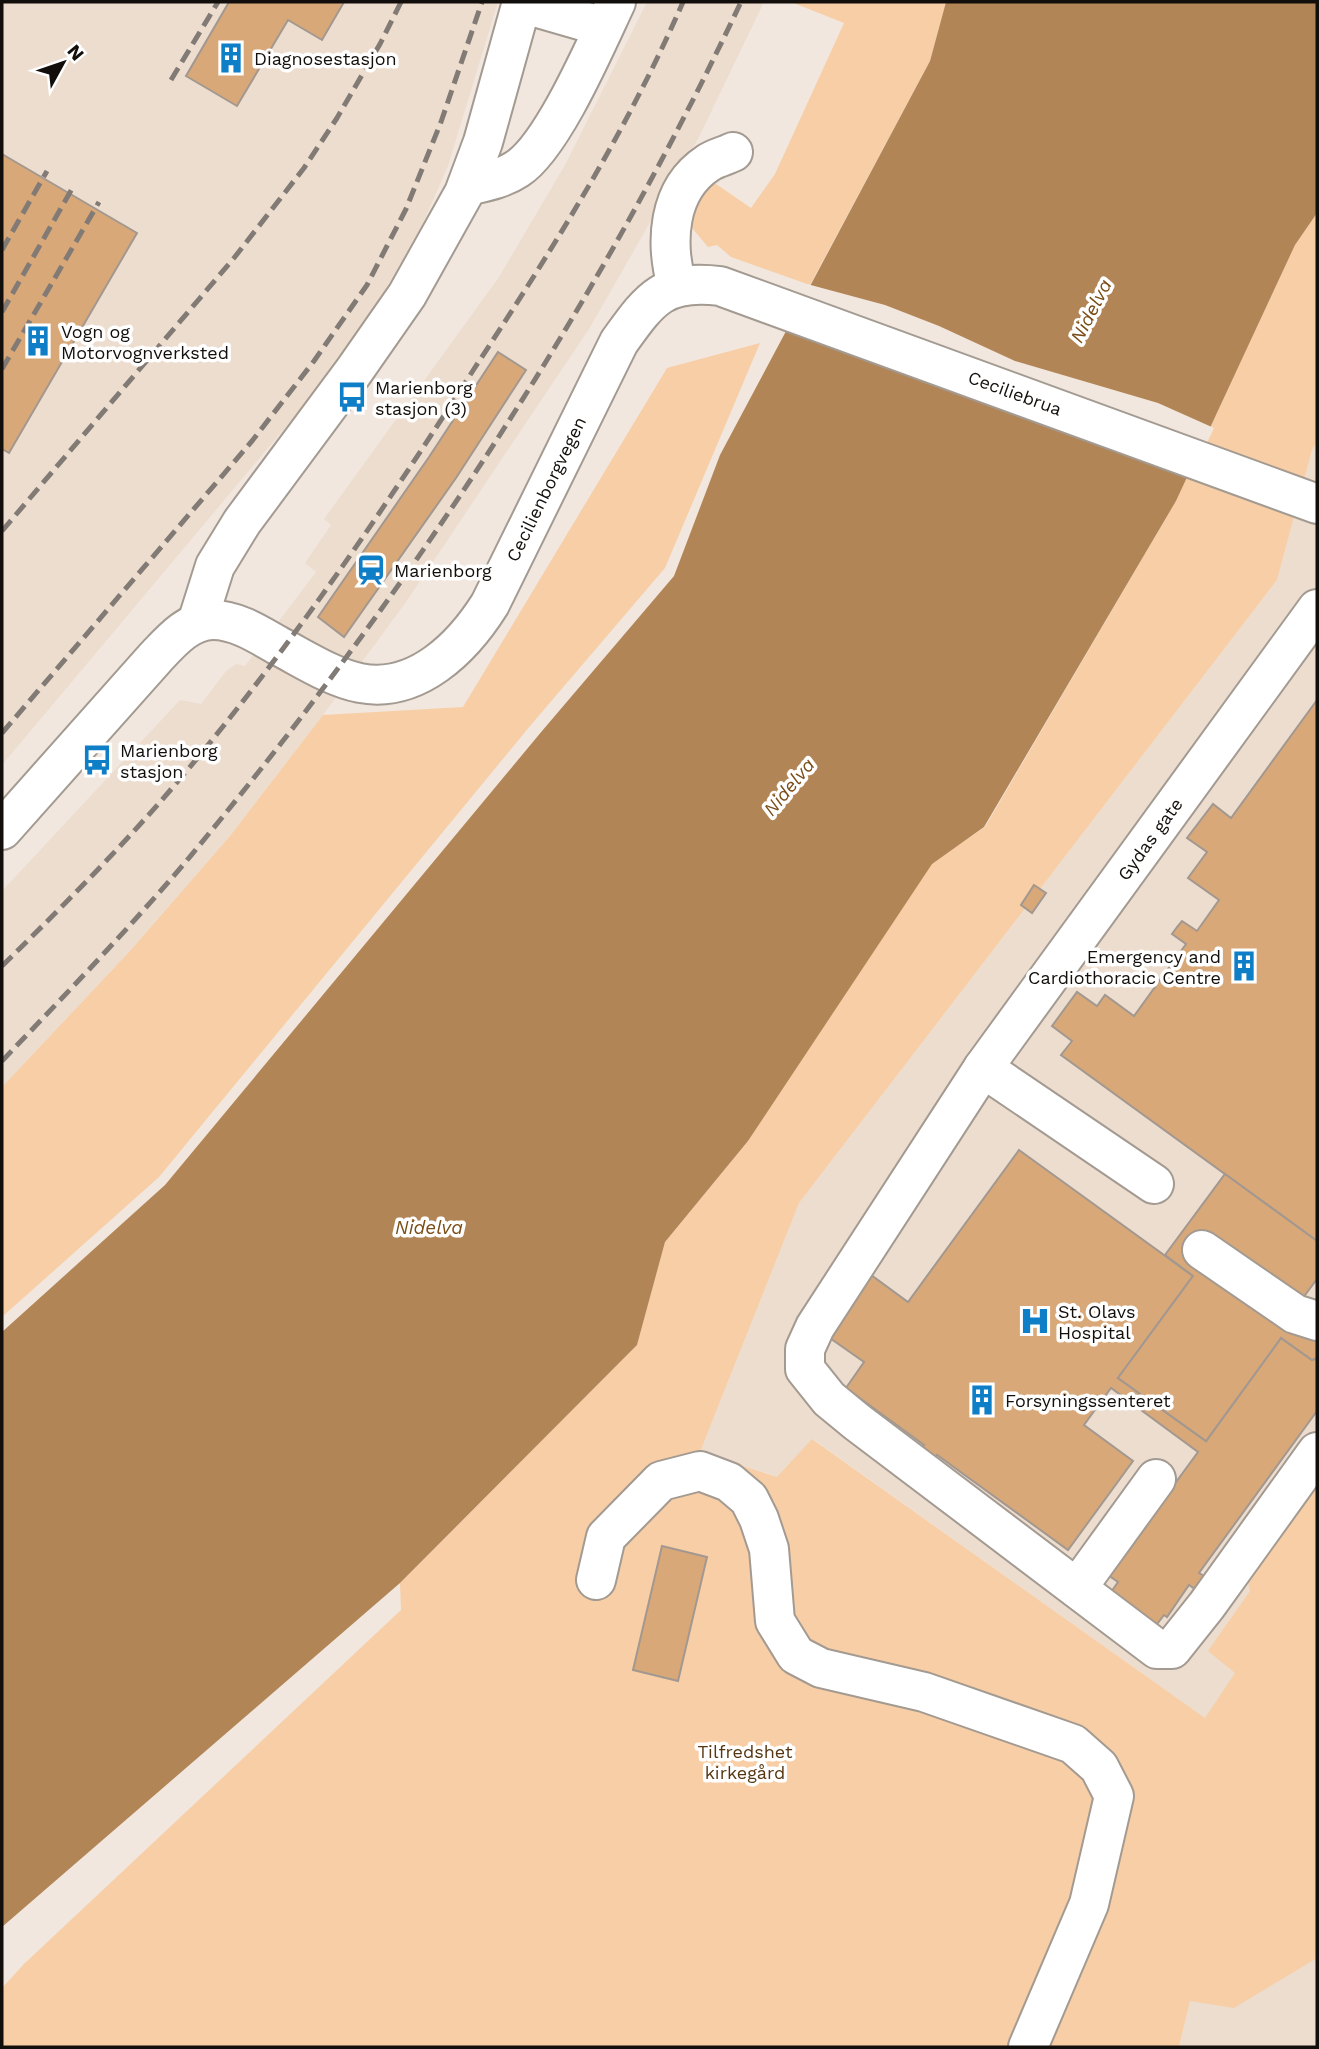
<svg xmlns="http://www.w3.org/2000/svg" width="1319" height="2049" font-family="'Work Sans',sans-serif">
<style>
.built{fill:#edddce}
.green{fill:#f7cea6}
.water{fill:#b28557}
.pier{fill:#f1e7de}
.building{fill:#d8a879;stroke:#a29890;stroke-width:2}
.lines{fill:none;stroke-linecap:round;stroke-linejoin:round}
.minor-casing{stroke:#a39a91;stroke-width:42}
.minor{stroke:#fff;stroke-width:38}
.rail{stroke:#827b75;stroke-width:5;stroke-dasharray:14 7;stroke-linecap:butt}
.labels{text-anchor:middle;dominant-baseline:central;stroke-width:7;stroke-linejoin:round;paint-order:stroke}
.poi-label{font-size:18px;fill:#120e0b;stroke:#fff;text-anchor:start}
.street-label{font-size:18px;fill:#120e0b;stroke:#fff}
.park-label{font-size:18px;fill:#563611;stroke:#fff}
.water-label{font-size:19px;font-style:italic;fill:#7a4c16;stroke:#fff}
</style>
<rect width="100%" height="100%" fill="#f1e7de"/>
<!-- built -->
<g class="built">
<polygon points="2,2 498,2 448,166 423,223 374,310 310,398 2,765"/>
<polygon points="647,2 764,2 699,137 589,329 406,602 323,715 230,836 130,951 2,1087 2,891 180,700 201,704 226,671 236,664 245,666 316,572 305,563 331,525 324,519 499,277 565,165"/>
<polygon points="1317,442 1317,2047 1179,2047 1190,2001 1205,1718 813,1439 778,1477 700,1452 799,1203 1277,580 1312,450"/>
</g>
<!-- green -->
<g class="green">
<polygon points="791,2 946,2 930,61 810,285 731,257 717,245 708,247 687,222 700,185 716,184 751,208 775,174 844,23"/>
<polygon points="1317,213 1317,442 1312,450 1277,580 799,1203 700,1452 777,1477 812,1439 1205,1718 1235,1673 1208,1651 1250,1591 1244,1565 1317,1464 1317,1958 1234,2008 1190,2001 1179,2047 2,2047 2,1988 24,1964 401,1610 400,1583 637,1345 665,1242 748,1141 932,863 985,827 1176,501 1295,245"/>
<polygon points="760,343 665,568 530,726 159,1177 2,1317 2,1087 130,951 230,836 323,715 463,707 667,368"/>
</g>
<!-- water -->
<polygon class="water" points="946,2 1317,2 1317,213 1295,245 1176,501 984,827 932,864 748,1141 665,1242 637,1345 400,1583 2,1927 2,1332 165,1185 542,731 674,576 720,455 930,61"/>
<!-- pier -->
<polygon class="pier" points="807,284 885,305 939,326 1015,361 1158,403 1214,428 1191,477 783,328"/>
<!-- building -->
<g class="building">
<polygon points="229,2 344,2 322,40 288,20 237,106 186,76"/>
<polygon points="2,154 137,233 9,453 2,449"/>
<polygon points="498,352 526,370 456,478 344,637 318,617 429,457"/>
<polygon points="1317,700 1317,1241 1061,1055 1072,1041 1052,1026 1077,992 1097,1006 1105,995 1134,1016 1186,944 1172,934 1177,927 1182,921 1197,931 1219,900 1188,878 1207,852 1187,838 1213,804 1231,818"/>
<polygon points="1034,885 1046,893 1032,913 1021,905"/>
<polygon points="1019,1150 1193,1276 1118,1378 1206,1441 1281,1338 1312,1360 1314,1358 1317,1361 1317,1411 1199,1573 1206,1577 1196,1590 1189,1585 1167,1617 1164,1615 1154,1628 1109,1595 1118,1582 1108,1575 1198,1452 1111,1388 1084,1425 1133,1461 1068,1550 937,1455 930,1465 917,1455 924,1445 846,1388 864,1362 827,1336 871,1275 908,1302"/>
<polygon points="1225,1174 1317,1241 1317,1279 1291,1314 1317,1334 1317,1358 1312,1360 1281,1338 1206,1441 1118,1378 1193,1276 1165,1255"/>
<polygon points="662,1546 707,1557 678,1681 633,1670"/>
</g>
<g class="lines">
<!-- minor casing -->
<g class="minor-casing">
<g id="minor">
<polyline points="521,3 604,27"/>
<path d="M467 186C484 182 502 179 517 169 553 146 597 42 616 2"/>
<path d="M677 286C665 243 667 190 708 163 715 158 725 156 733 152"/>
<polyline points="197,623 215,566 242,522 354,371 407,295 464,193 483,142 522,2"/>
<path d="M2 830 156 657C171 641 189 620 213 620 236 620 258 634 277 645 304 659 331 677 360 683 417 694 463 647 490 604L619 342C650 299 663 279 720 286L1317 504"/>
<polyline points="983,1068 1317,609"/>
<polyline points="1154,1184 983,1068 815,1327 805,1349 805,1369 829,1399 857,1422 1157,1649 1172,1649 1207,1605 1317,1452"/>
<polyline points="1202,1250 1295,1314 1317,1321"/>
<polyline points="596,1580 606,1537 661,1481 700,1471 729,1482 749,1499 759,1519 769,1549 775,1621 796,1655 821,1668 924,1692 1073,1744 1099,1767 1114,1796 1089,1904 1028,2047"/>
<polyline points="1077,1588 1156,1479"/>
</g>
</g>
<!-- minor -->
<use href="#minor" class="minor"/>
<!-- rail -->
<g class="rail">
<polyline points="171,80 218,2"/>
<polyline points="2,250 47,171"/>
<polyline points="2,312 73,187"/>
<polyline points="2,369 99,202"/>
<polyline points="2,531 234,258 304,168 337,118 380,44 401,2"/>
<polyline points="2,733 252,441 314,361 367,285 406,209 441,122 482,2"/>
<path d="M2 966C63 906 124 845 179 780 288 651 383 511 474 369 552 250 626 133 683 2"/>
<path d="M2 1061C63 997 125 933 183 865 403 601 594 313 741 2"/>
</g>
</g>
<!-- icons -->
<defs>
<g id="building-bare" transform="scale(2.415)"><path d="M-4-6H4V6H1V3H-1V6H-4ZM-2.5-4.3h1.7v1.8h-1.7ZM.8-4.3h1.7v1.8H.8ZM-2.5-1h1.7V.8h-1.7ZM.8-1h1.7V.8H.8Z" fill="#0e7ec7" stroke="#fff" stroke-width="2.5" paint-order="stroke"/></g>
<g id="bus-bare" transform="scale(2.415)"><path d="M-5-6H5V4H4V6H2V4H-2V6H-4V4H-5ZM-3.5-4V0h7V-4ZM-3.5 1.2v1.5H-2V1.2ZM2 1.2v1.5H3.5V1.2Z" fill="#0e7ec7" stroke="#fff" stroke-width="2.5" paint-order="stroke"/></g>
<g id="station-bare" transform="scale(2.415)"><path d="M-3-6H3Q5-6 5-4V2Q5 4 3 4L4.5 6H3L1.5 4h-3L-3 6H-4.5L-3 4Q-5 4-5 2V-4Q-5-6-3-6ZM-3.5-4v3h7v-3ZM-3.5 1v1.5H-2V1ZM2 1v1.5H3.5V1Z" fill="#0e7ec7" stroke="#fff" stroke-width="2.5" paint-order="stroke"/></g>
<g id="hospital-bare" transform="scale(2.415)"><path d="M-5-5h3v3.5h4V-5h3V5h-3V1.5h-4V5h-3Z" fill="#0e7ec7" stroke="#fff" stroke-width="2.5" paint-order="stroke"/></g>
</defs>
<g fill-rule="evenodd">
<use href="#building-bare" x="231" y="58"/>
<use href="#building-bare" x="38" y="341"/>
<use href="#bus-bare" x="352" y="397"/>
<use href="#station-bare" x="371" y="570"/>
<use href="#bus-bare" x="97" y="760"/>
<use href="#building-bare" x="1244" y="966"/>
<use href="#hospital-bare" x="1035" y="1321"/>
<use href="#building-bare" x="982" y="1400"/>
</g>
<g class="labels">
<!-- poi labels -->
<g class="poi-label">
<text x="254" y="58">Diagnosestasjon</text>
<text x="61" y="331">Vogn og<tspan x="61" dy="21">Motorvognverksted</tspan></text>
<text x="375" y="387">Marienborg<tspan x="375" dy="21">stasjon (3)</tspan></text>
<text x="394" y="570">Marienborg</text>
<text x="120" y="750">Marienborg<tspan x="120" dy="21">stasjon</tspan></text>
<text x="1221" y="956" text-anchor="end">Emergency and<tspan x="1221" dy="21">Cardiothoracic Centre</tspan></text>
<text x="1058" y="1311">St. Olavs<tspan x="1058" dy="21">Hospital</tspan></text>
<text x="1005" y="1400">Forsyningssenteret</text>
</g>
<!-- street labels -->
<g class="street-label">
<text transform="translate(1015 393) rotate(20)">Ceciliebrua</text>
<text transform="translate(546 489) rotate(-64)">Cecilienborgvegen</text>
<text transform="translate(1150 839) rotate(-54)">Gydas gate</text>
</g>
<!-- park labels -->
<g class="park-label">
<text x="745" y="1751">Tilfredshet<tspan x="745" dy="21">kirkegård</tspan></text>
</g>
<!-- water labels -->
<g class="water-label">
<text transform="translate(1091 311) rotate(-63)">Nidelva</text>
<text transform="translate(789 787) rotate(-50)">Nidelva</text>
<text x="429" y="1227">Nidelva</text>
</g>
</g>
<!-- border -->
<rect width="1319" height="2049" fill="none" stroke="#120e0b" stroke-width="7"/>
<!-- north arrow -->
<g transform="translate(63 63) rotate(50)" stroke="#ffffff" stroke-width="5" paint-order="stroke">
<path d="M0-5L12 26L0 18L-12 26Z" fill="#120e0b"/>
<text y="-10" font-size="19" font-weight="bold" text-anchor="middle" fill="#120e0b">N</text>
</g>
</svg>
